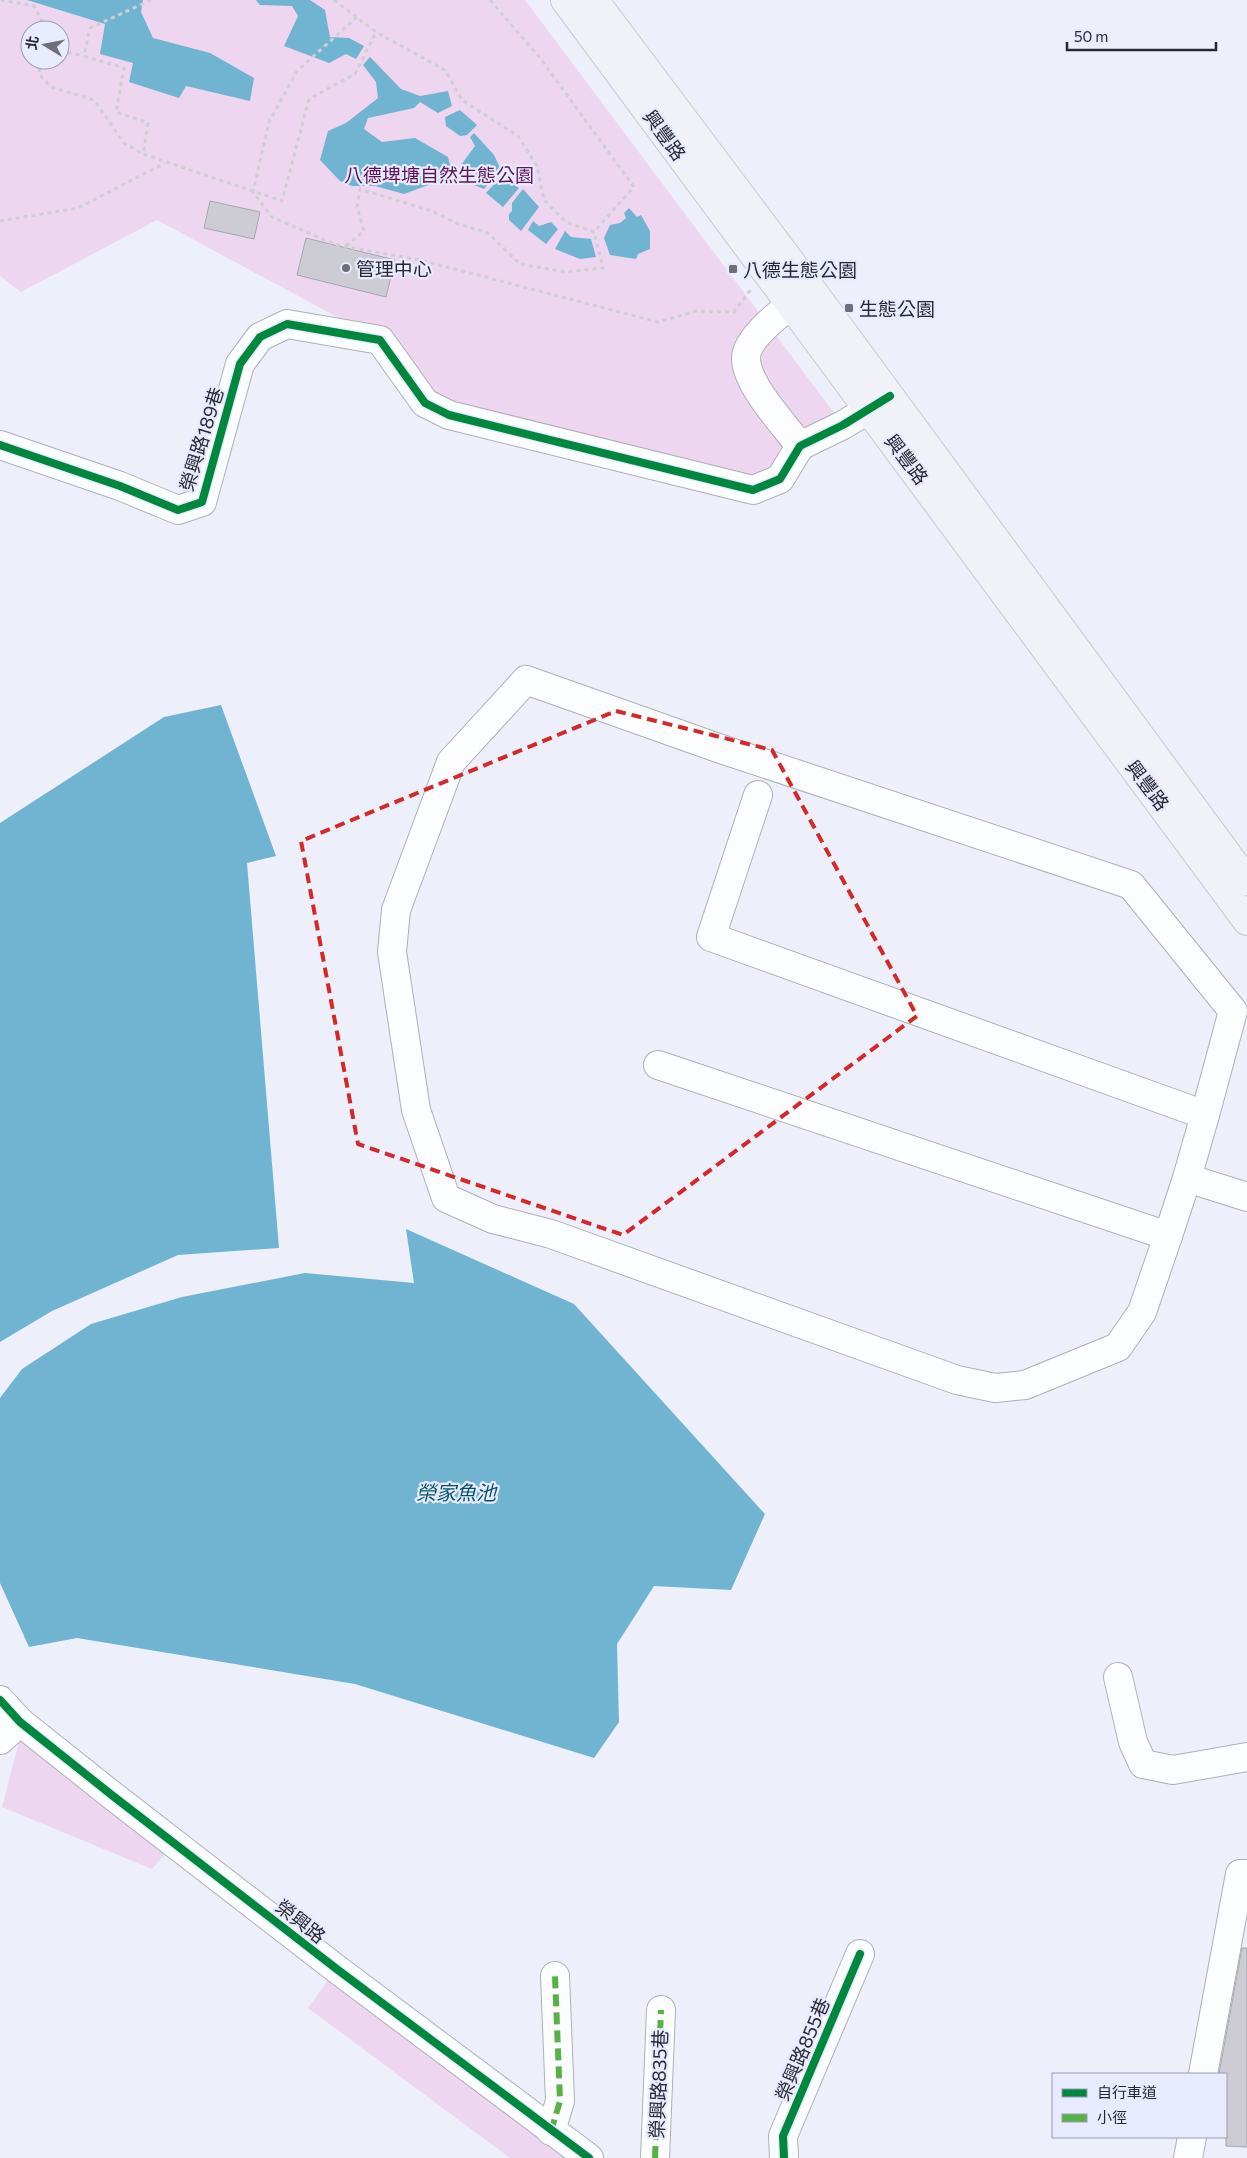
<svg xmlns="http://www.w3.org/2000/svg" width="1247" height="2158" font-family="Commissioner,'Noto Sans TC',sans-serif">
<style>
.green{fill:#eed5f0;fill-rule:evenodd}
.water{fill:#70b4d1}
.building{fill:#cdccd5;stroke:#a7a6af}
.lines{fill:none;stroke-linecap:round;stroke-linejoin:round}
.minor-casing{stroke:#aeb0b8;stroke-width:30}
.major-casing{stroke:#c9cad0;stroke-width:30}
.path{stroke:#cecfd3;stroke-width:3;stroke-dasharray:4 4;stroke-linecap:butt}
.minor{stroke:#fcfdfe;stroke-width:28}
.major{stroke:#f0f2f7;stroke-width:28}
.quiet{stroke:#56b246;stroke-width:6;stroke-dasharray:12 6;stroke-linecap:butt}
.cycleway-casing{stroke:#e8ebff;stroke-width:11}
.cycleway{stroke:#00873e;stroke-width:8}
.marked{fill:none;stroke:#d62828;stroke-width:4;stroke-dasharray:10 6;stroke-linejoin:round}
.poi-dot{fill:#6d6e77;stroke:#e8ebff;stroke-width:2}
.labels{text-anchor:middle;dominant-baseline:central;stroke-width:4.5;stroke-linejoin:round;paint-order:stroke}
.street-label{font-size:19px;fill:#282930;stroke:#e8ebff}
.park-label{font-size:19px;fill:#5f1459;stroke:#e8ebff}
.poi-label{font-size:19px;fill:#282930;stroke:#e8ebff;text-anchor:start}
.water-label{font-size:20px;font-style:italic;fill:#00516c;stroke:#e8ebff}
</style>
<rect width="100%" height="100%" fill="#edeffa"/>
<!-- green -->
<g class="green">
<path d="M0 0H525L843 425 753 490 449 415 380 340 157 220 21 292 0 276ZM30 30H60V60H30Z"/>
<polygon points="22,1731 169,1849 152,1869 2,1807"/>
<polygon points="331,1976 575,2158 510,2158 308,2008"/>
</g>
<!-- water -->
<g class="water">
<polygon points="27,0 143,0 141,12 153,38 210,53 254,78 250,101 186,86 179,98 129,82 133,63 100,54 105,24"/>
<polygon points="256,0 310,0 325,10 330,37 349,38 364,46 356,59 346,54 329,63 284,46 298,16 292,6 260,5"/>
<polygon points="370,57 401,89 420,96 448,91 452,106 438,113 420,102 414,108 368,118 364,129 382,142 415,138 448,157 453,176 404,194 375,186 352,186 340,181 320,160 328,131 346,123 378,98 376,82 363,65"/>
<polygon points="460,110 477,125 467,135 460,136 446,126 445,117"/>
<polygon points="474,133 494,155 501,170 484,189 469,183 461,165 475,146 470,137"/>
<polygon points="508,180 519,188 503,207 486,193 497,181 503,184"/>
<polygon points="523,189 539,207 521,231 509,220 509,214 512,211 512,203"/>
<polygon points="629,208 637,217 641,215 650,231 650,249 638,254 636,259 610,255 604,238 610,225 620,223 626,218 624,213"/>
<polygon points="533,221 539,226 551,222 558,229 546,244 528,230"/>
<polygon points="565,231 571,237 591,239 596,257 580,259 555,249"/>
<polygon points="221,705 276,856 247,863 279,1248 178,1255 52,1311 0,1342 0,823 164,717"/>
<polygon points="406,1229 574,1304 765,1514 731,1590 654,1586 617,1644 619,1722 594,1758 355,1684 77,1638 29,1647 0,1583 0,1398 22,1369 91,1324 182,1297 305,1273 414,1283"/>
</g>
<!-- building -->
<g class="building">
<polygon points="210,201 260,212 254,239 204,228"/>
<polygon points="306,238 395,260 386,297 297,275"/>
<polygon points="1242,1948 1247,1948 1247,2147 1226,2146 1226,2074 1219,2074"/>
</g>
<g class="lines">
<!-- minor casing -->
<g class="minor-casing">
<g id="minor">
<polyline points="0,445 120,486 178,510 202,502 240,364 260,337 287,324 380,340 425,403 449,415 753,490 780,479 800,446 843,425 889,397"/>
<path d="M800 446C784 424 747 386 746 359 745 336 793 303 810 290"/>
<polyline points="758,795 711,937 1205,1115 1187,1178 1247,1197"/>
<polyline points="658,1065 1168,1236 1187,1178"/>
<polyline points="1168,1236 1142,1312 1118,1347 1025,1385 995,1388 957,1380 551,1234 493,1219 446,1198 416,1110 392,952 396,910 451,762 526,680 721,749 1131,885 1233,1011 1205,1115"/>
<polyline points="1118,1677 1133,1742 1143,1764 1173,1770 1247,1757"/>
<polyline points="0,1700 20,1722 113,1796 338,1970 589,2158"/>
<polyline points="0,1740 20,1722"/>
<polyline points="1203,2074 1240,1874 1247,1874"/>
<polyline points="551,2131 560,2101 555,1976"/>
<polyline points="655,2158 661,2010"/>
<polyline points="784,2158 783,2136 860,1954"/>
<polyline points="1188,2158 1192,2137"/>
</g>
</g>
<!-- major casing -->
<g class="major-casing">
<g id="major">
<polyline points="565,0 1247,921"/>
<polyline points="594,0 811,289 1247,881"/>
</g>
</g>
<!-- path -->
<g class="path">
<polyline points="1,0 34,6 43,23 42,30"/>
<polyline points="151,0 90,28 84,56 124,68 116,112 148,123 143,154 282,201 309,99 355,74 376,32"/>
<polyline points="334,0 376,32 445,70 462,100 518,136 537,166 544,200 566,222 594,232 634,187 540,58 490,0"/>
<polyline points="357,17 297,71 269,122 253,192 272,217 336,245 420,260 658,322 696,311 734,312 751,289"/>
<polyline points="60,51 84,56"/>
<polyline points="40,60 39,74 51,87 94,100 124,143 143,154"/>
<polyline points="0,221 78,208 165,163"/>
<polyline points="346,246 364,231 357,207 360,189 432,211 456,223 488,233 520,264 566,272 603,268 594,232"/>
</g>
<!-- minor -->
<use href="#minor" class="minor"/>
<!-- major -->
<use href="#major" class="major"/>
<!-- quiet -->
<g class="quiet">
<polyline points="551,2131 560,2101 555,1976"/>
<polyline points="655,2158 661,2010"/>
</g>
<!-- cycleway casing -->
<g class="cycleway-casing">
<g id="cycleway">
<polyline points="0,445 120,486 178,510 202,502 240,364 260,337 287,324 380,340 425,403 449,415 753,490 780,479 800,446 843,425 890,396"/>
<polyline points="0,1700 20,1722 113,1796 338,1970 589,2158"/>
<polyline points="784,2158 783,2136 860,1954"/>
</g>
</g>
<!-- cycleway -->
<use href="#cycleway" class="cycleway"/>
</g>
<!-- marked area -->
<path class="marked" d="M616 711 772 750 917 1016 623 1235 358 1144 301 841Z"/>
<!-- markers -->
<g class="poi-dot">
<circle cx="346" cy="268" r="5"/>
<rect x="728" y="264" width="10" height="10" rx="2.5"/>
<rect x="844" y="303" width="10" height="10" rx="2.5"/>
</g>
<g class="labels">
<!-- street labels -->
<g class="street-label">
<text transform="translate(665 135) rotate(54)">興豐路</text>
<text transform="translate(201 439) rotate(-73)">榮興路189巷</text>
<text transform="translate(907 459) rotate(53)">興豐路</text>
<text transform="translate(1148 785) rotate(53)">興豐路</text>
<text transform="translate(301 1921) rotate(38)">榮興路</text>
<text transform="translate(802 2049) rotate(-67)">榮興路855巷</text>
<text transform="translate(658 2084) rotate(-88)">榮興路835巷</text>
</g>
<!-- park labels -->
<g class="park-label">
<text x="439" y="174">八德埤塘自然生態公園</text>
</g>
<!-- poi labels -->
<g class="poi-label">
<text x="356" y="268">管理中心</text>
<text x="743" y="269">八德生態公園</text>
<text x="859" y="308">生態公園</text>
</g>
<!-- water labels -->
<g class="water-label">
<text x="456" y="1492">榮家魚池</text>
</g>
</g>
<!-- legend -->
<rect x="1052" y="2073" width="175" height="65" fill="#e8ebff" stroke="#9b9dac"/>
<rect x="1062" y="2089" width="25" height="8" fill="#00873e" stroke="#9b9dac"/>
<text x="1097" y="2098" font-size="15" fill="#282930">自行車道</text>
<rect x="1062" y="2114" width="25" height="8" fill="#56b246" stroke="#9b9dac"/>
<text x="1097" y="2123" font-size="15" fill="#282930">小徑</text>
<!-- north arrow -->
<g transform="translate(45 45) rotate(280)"><circle r="24" fill="#e8ebff" stroke="#9b9dac"/>
<path d="M0-4L9 19L0 12L-9 19Z" fill="#6d6e77"/>
<text y="-8" font-size="14" font-weight="bold" text-anchor="middle" fill="#282930">北</text>
</g>
<!-- scale -->
<path d="M1067 42v8h149v-8" fill="none" stroke="#282930" stroke-width="2.5"/>
<text x="1074" y="42" font-size="15" fill="#282930" stroke="#e8ebff" stroke-width="4" paint-order="stroke">50 m</text>
</svg>
